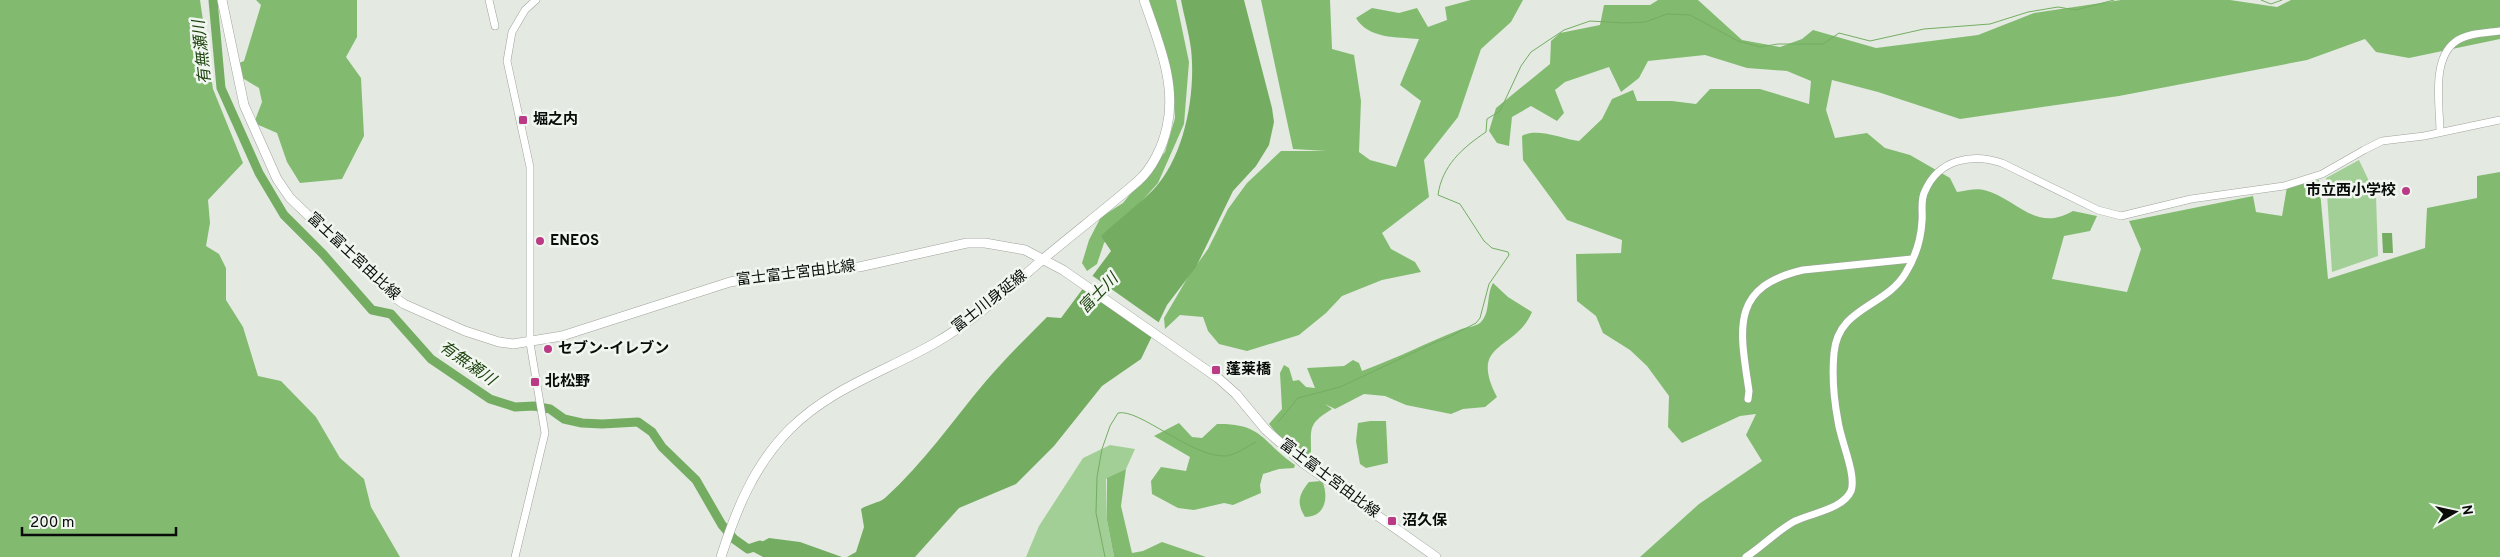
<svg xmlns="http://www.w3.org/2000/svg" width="2500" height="557" font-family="Overpass,'Noto Sans JP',sans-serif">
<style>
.green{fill:#a2cf95}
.forest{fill:#82bb70}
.water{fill:#74ad62}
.pier{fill:#e4eae2}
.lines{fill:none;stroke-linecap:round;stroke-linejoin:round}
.stream{stroke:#74ad62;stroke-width:1}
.river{stroke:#74ad62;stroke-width:9}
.minor-casing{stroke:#9ea39c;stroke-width:8}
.major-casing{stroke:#9ea39c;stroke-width:10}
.minor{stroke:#fff;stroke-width:7}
.major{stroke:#fff;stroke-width:9}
.poi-dot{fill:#ba3a85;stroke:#f1f7f0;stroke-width:2}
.labels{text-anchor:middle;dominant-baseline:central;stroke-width:5;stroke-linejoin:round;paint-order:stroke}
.poi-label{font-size:15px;font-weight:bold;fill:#0a0c0a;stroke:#f1f7f0;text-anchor:start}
.street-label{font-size:15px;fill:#0a0c0a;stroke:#f1f7f0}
.water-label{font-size:16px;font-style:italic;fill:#193f0a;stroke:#f1f7f0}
</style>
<rect width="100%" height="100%" fill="#e4eae2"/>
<!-- green -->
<g class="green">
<polygon points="2359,160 2376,196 2378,256 2332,272 2326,178"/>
<polygon points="1110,445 1135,449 1126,469 1106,479 1107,520 1114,557 1026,557 1039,526 1083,458"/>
</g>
<!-- forest -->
<g class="forest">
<polygon points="0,0 200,0 213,89 243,163 208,200 210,223 206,246 219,254 226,268 226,300 243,327 258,376 281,381 316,417 340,458 364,479 371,507 400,557 0,557"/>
<polygon points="256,0 357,0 357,37 346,57 361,78 364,136 342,179 300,183 287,162 277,133 254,123 262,102 259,88 239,76 237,64 244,61 261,5"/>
<polygon points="1149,0 1176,0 1189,62 1184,124 1158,183 1104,243 1097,264 1087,271 1082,263 1089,240 1101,217 1123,203 1165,152 1175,118 1173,89"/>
<path d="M1261 0H1330L1332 49 1354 55 1361 101 1359 152 1370 160 1396 167 1421 101 1400 85 1419 39C1397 37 1368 39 1356 18L1372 8 1399 13 1417 8 1428 27 1447 20 1445 7 1471 0H1523L1511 22 1481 49 1458 117 1424 160 1429 197 1382 233 1391 249 1415 262 1421 272 1382 280 1342 296 1326 313 1299 335 1247 351 1219 344 1208 331 1203 317 1180 315 1165 329 1164 318 1188 277 1208 249 1228 209 1247 183 1281 151H1326L1293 149Z"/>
<path d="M1658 0H1698L1742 40 1780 47 1802 39 1813 30 1876 48 1978 35 2034 13 2121 0H2230L2277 7 2291 0H2500V39L2409 58 2376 52 2365 39 2307 60 2119 96 1960 119 1878 92 1832 80 1826 110 1835 138 1867 133 1885 148 1910 155 1950 178 1957 192C1965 191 1977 188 1984 190 2018 199 2035 233 2073 211L2097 216 2090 231 2064 236 2052 279 2127 292 2141 249 2129 221 2253 196 2256 212 2282 216 2287 187 2319 180 2328 279 2425 248 2427 208 2477 198V176L2500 172V557H1640L1699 504 1762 461 1746 435 1756 414 1740 416 1682 443 1668 427 1669 396 1647 366 1630 350 1603 333 1596 316 1577 301 1576 254 1621 253 1622 240 1567 220 1523 160 1522 136C1536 127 1563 139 1579 141L1602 119 1612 99 1633 90 1637 101H1672L1696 104 1710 89H1760L1809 104 1811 81 1787 71 1747 68 1705 55 1648 61 1639 78 1621 92 1609 67 1565 82 1555 90 1564 113 1557 121 1531 106 1512 117 1509 146 1497 143 1489 131 1496 108 1550 64 1551 41 1560 33 1600 25 1604 5H1650Z"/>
<path d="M1493 283 1508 297 1532 312C1515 352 1468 341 1497 397L1485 407 1463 409 1451 414 1406 405 1385 396 1364 394 1335 409 1325 404 1332 409C1308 424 1311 427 1311 453L1304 457 1289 449 1269 424 1282 409 1280 373 1284 365 1289 368 1293 381 1299 380 1306 387 1315 388 1307 368 1344 366 1353 360 1359 363 1362 371C1395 359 1426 343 1459 330 1465 327 1475 327 1480 323 1491 313 1486 295 1493 283Z"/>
<polygon points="1370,421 1386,421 1388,463 1366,468 1360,464 1356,441 1358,423"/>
<path d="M1179 423 1192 437 1202 438 1217 424C1264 423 1262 443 1295 465L1294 468 1279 469 1263 474 1260 485 1261 493 1233 505 1224 503 1194 510 1178 508 1152 494 1151 481 1161 467 1186 471 1190 457 1154 436Z"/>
<polygon points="1126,469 1121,506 1132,553 1143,551 1162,542 1206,557 1114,557 1107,520 1107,478"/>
<path d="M1322 481C1329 496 1326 517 1305 517 1296 503 1299 494 1309 482Z"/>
</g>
<!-- water -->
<g class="water">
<path d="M1181 0H1244L1272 108 1274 122 1269 145 1256 166 1233 191 1196 267 1167 305 1141 359 1102 386 1054 446 1016 484 959 508 915 557H847L856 552 864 527 861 509C868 504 879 503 885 498 923 464 953 420 986 381 1005 359 1026 338 1047 317L1061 318 1111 251 1101 236C1118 220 1137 206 1153 190 1185 157 1196 93 1191 49 1189 33 1184 16 1181 0Z"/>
<polygon points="2382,233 2392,233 2393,253 2383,253"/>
<polygon points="769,538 800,542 842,557 763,557 748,549"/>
</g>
<!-- pier -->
<polygon class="pier" points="1090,274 1161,324 1156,334 1083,284"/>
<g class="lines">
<!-- stream -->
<g class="stream">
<polyline points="2261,0 2271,4 2282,0"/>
<path d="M1278 422 1298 398 1340 387 1436 342 1449 337 1476 323 1480 318 1489 284 1509 255 1508 252 1492 248 1484 241 1460 204 1438 195C1442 166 1462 148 1486 132L1487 119 1500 111 1521 66 1531 52 1564 30 1590 21 1624 23 1645 22 1667 14 1690 15 1738 41 1760 47 1778 44H1823L1839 33 1870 41 1924 29 1990 24 2028 12 2058 7 2076 10 2114 0"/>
<path d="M1105 557 1096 513 1097 477 1102 449 1110 426 1118 413C1139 408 1191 457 1225 456 1234 456 1248 446 1256 442"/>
</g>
<!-- river -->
<polyline class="river" points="213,0 221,88 259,173 284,215 323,254 372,310 391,314 431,359 490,399 515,407 534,406 550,409 564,419 582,423 602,424 638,422 652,432 662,447 696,480 722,525 734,539 748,549 760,545"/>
<!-- minor casing -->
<g class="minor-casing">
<g id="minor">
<polyline points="489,0 495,26"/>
<path d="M2440 132C2440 107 2431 60 2455 42 2467 33 2485 33 2500 31"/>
<path d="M1748 399 1749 391C1740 330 1729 287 1803 270L1912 259"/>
<polyline points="515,557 545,433 530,343 530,167 507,61 512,32 525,10 536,0"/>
<path d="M1746 557C1763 546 1778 530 1795 521 1812 513 1843 509 1851 491 1857 475 1840 439 1838 421 1834 400 1832 374 1834 353 1838 307 1885 307 1905 274 1915 258 1921 239 1922 221 1923 211 1920 200 1925 191 1939 159 1972 153 2002 163L2098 210 2121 216 2191 199 2284 186 2322 174 2364 150 2382 141 2424 136 2500 120"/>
</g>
</g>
<!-- major casing -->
<g class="major-casing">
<g id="major">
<polyline points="222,0 244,105 277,179 290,198 394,297 404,304 465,331 499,342 513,344 562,336 730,282 780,273 859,267 967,243 985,243 1025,250 1063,270 1218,378 1236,394 1266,430 1303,463 1436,557"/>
<path d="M721 557C736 510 754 465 790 429 831 388 886 371 935 343 975 320 1008 289 1042 260 1074 233 1107 208 1138 181 1152 169 1163 146 1167 127 1177 84 1158 41 1144 0"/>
</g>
</g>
<!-- minor -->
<use href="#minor" class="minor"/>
<!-- major -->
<use href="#major" class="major"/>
</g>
<!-- markers -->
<g class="poi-dot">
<rect x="518" y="115" width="10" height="10" rx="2.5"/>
<circle cx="2406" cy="191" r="5"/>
<circle cx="540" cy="241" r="5"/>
<circle cx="548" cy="349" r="5"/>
<rect x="1211" y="365" width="10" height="10" rx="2.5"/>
<rect x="530" y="377" width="10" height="10" rx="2.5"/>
<rect x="1387" y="516" width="10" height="10" rx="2.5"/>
</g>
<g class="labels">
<!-- poi labels -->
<g class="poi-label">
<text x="533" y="120">堀之内</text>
<text x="2396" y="191" text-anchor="end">市立西小学校</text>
<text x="550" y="241">ENEOS</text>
<text x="558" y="349">セブン-イレブン</text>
<text x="1226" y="370">蓬莱橋</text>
<text x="545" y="382">北松野</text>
<text x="1402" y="521">沼久保</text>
</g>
<!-- street labels -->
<g class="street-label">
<text transform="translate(353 257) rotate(43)">富士富士宮由比線</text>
<text transform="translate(796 274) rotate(-7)">富士富士宮由比線</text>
<text transform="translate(990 302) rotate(-38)">富士川身延線</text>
<text transform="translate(1329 479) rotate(37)">富士富士宮由比線</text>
</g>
<!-- water labels -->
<g class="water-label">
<text transform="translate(203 52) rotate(-96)">有無瀬川</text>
<text transform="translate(1099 294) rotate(-46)">富士川</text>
<text transform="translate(467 364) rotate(35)">有無瀬川</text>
</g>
</g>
<!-- north arrow -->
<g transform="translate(2455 512) rotate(81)" stroke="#f1f7f0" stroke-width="4" paint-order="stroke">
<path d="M0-4L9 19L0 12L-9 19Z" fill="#0a0c0a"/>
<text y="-8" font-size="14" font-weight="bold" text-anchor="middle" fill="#0a0c0a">N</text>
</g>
<!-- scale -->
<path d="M22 527v8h154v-8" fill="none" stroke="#0a0c0a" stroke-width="2.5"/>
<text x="30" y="527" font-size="15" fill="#0a0c0a" stroke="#f1f7f0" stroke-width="4" paint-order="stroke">200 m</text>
</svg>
